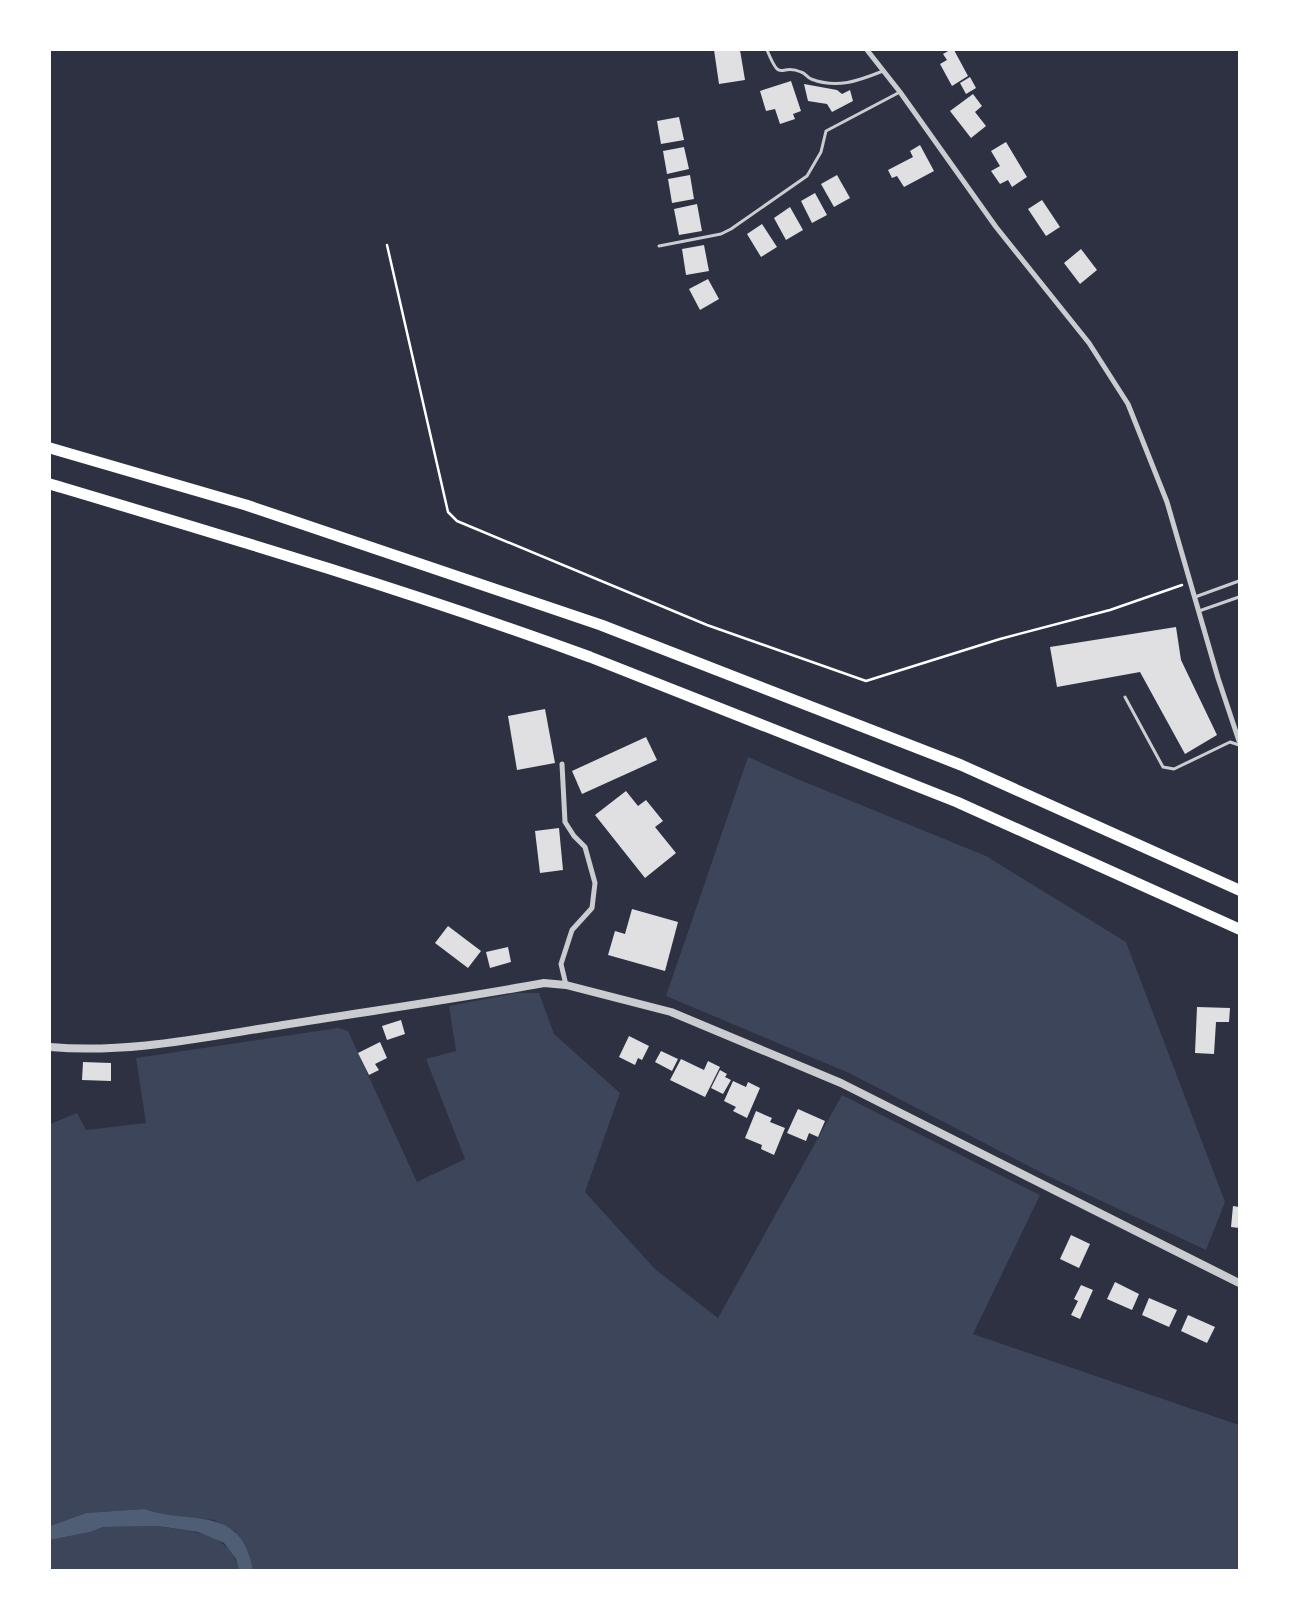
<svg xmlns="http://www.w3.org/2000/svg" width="1289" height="1620" font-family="'Exo 2',sans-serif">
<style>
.green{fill:#3c4559}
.water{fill:#4f5d75}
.building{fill:#e0e0e3}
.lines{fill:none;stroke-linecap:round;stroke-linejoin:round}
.path{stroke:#fff;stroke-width:2.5}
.service{stroke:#caccd0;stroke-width:3}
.minor{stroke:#caccd0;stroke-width:5}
.tertiary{stroke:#caccd0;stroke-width:8}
.motorway{stroke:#fff;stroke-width:11}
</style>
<rect width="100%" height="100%" fill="#2d3142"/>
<!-- green -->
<g class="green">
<polygon points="748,757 795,778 986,856 1126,942 1225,1202 1206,1250 1048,1176 849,1073 666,996"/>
<polygon points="516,993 539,993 554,1034 620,1093 585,1192 655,1269 718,1318 842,1095 1040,1195 973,1334 1239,1425 1239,1570 253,1570 251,1562 235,1531 214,1520 155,1514 144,1509 86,1513 50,1526 50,1124 77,1113 86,1130 146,1123 136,1058 338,1028 348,1031 417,1182 465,1159 426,1059 456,1051 449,1006"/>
<path d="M158 1526C190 1532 230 1531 239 1570H50V1540L90 1532 103 1527Z"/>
</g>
<!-- water -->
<path class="water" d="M144 1509C190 1526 240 1502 253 1570H239L236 1559 224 1543 198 1532 158 1526 103 1527 90 1532 50 1540V1526L86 1513Z"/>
<!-- building -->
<g class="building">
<polygon points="714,50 740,50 745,80 719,84"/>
<polygon points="950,50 954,50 968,76 952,86 940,64 947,60 943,54"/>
<polygon points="970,77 976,88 966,94 960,83"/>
<polygon points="791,81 801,111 793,114 795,119 780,124 775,109 766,111 760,91"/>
<polygon points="804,84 837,90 842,94 850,90 853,101 832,112 827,104 808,101"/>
<polygon points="973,94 982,106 975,112 986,126 971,138 950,111"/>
<polygon points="679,117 684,140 661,144 657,121"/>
<polygon points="1006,142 1027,177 1012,187 1008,180 1000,184 991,171 1000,166 991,151"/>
<polygon points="920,145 934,171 904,187 897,176 892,178 888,170 913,157 910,151"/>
<polygon points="684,147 689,169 667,174 663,151"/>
<polygon points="690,175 694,199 672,203 668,179"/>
<polygon points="837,175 850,198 834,207 821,184"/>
<polygon points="815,193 827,215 812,223 801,201"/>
<polygon points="1042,200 1060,227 1046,236 1028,209"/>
<polygon points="697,204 702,231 679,235 674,209"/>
<polygon points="790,207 803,230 786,240 774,218"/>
<polygon points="762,224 777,247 761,257 747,234"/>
<polygon points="704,245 709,271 686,275 682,249"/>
<polygon points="1081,249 1097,270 1080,284 1064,263"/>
<polygon points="708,279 719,299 700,310 689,289"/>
<polygon points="1176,627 1181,660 1217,735 1185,754 1140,672 1057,687 1050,647"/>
<polygon points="545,709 555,763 517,770 508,716"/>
<polygon points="646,737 657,760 582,794 572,771"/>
<polygon points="626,791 638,806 646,800 663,821 655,827 676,853 645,878 595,815"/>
<polygon points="559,828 563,870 540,873 535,831"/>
<polygon points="632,909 678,922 665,971 608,955 615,931 625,934"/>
<polygon points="448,926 481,951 468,968 435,943"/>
<polygon points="508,947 511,962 490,968 486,952"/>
<polygon points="1197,1007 1230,1008 1229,1022 1216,1022 1214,1054 1195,1053"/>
<polygon points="401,1020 405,1034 387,1040 382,1026"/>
<polygon points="629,1036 649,1046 642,1060 638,1058 635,1065 619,1057"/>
<polygon points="380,1042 387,1058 375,1064 379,1070 369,1075 358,1053"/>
<polygon points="661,1051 678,1059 672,1071 655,1062"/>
<polygon points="681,1059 704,1070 708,1061 720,1067 705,1097 670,1080"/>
<polygon points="83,1062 111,1063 111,1081 82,1080"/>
<polygon points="720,1070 727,1074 725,1077 731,1080 723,1094 711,1088"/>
<polygon points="733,1081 746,1087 748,1082 760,1088 747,1118 733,1111 736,1107 724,1101"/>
<polygon points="798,1109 825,1121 818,1137 809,1133 806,1141 787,1133"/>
<polygon points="756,1111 772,1118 770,1122 785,1128 774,1155 761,1149 762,1145 745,1138"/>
<polygon points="1233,1206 1239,1207 1239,1228 1231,1227"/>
<polygon points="1071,1235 1090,1244 1079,1268 1060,1259"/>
<polygon points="1115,1282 1139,1294 1132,1310 1107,1299"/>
<polygon points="1081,1285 1093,1290 1080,1319 1071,1315 1078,1301 1074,1299"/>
<polygon points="1149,1298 1177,1310 1169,1327 1142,1315"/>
<polygon points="1188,1315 1215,1327 1207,1343 1181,1331"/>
</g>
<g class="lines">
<!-- path -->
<polyline class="path" points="387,245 448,512 457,521 707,625 866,681 1000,639 1110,610 1182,585"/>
<!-- service -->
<g class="service">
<path d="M767 50C782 86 779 62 801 72 805 73 807 77 811 79 837 89 858 81 883 71"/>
<polyline points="659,246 721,234 731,229 807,176 821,152 826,131 900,92"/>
<polyline points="1195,597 1239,581"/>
<polyline points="1199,611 1239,597"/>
<polyline points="1125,697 1163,767 1174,769 1230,742 1239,745"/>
</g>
<!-- minor -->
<g class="minor">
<polyline points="867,50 900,92 996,227 1089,343 1128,404 1167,502 1218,678 1239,741"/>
<polyline points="562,764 565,822 574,836 585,847 595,883 592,908 572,930 561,964 566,985"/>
</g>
<!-- tertiary -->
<path class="tertiary" d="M50 1047C128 1054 205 1037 283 1025 370 1011 457 999 544 983L566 985 671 1012 841 1083 1239 1283"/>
<!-- motorway -->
<g class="motorway">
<polyline points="50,448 246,505 601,625 961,765 1239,890"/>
<path d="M50 484C231 538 413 592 590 657L957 802 1239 929"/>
</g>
</g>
<!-- border -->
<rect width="1289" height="1620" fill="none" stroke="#ffffff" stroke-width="102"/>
</svg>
